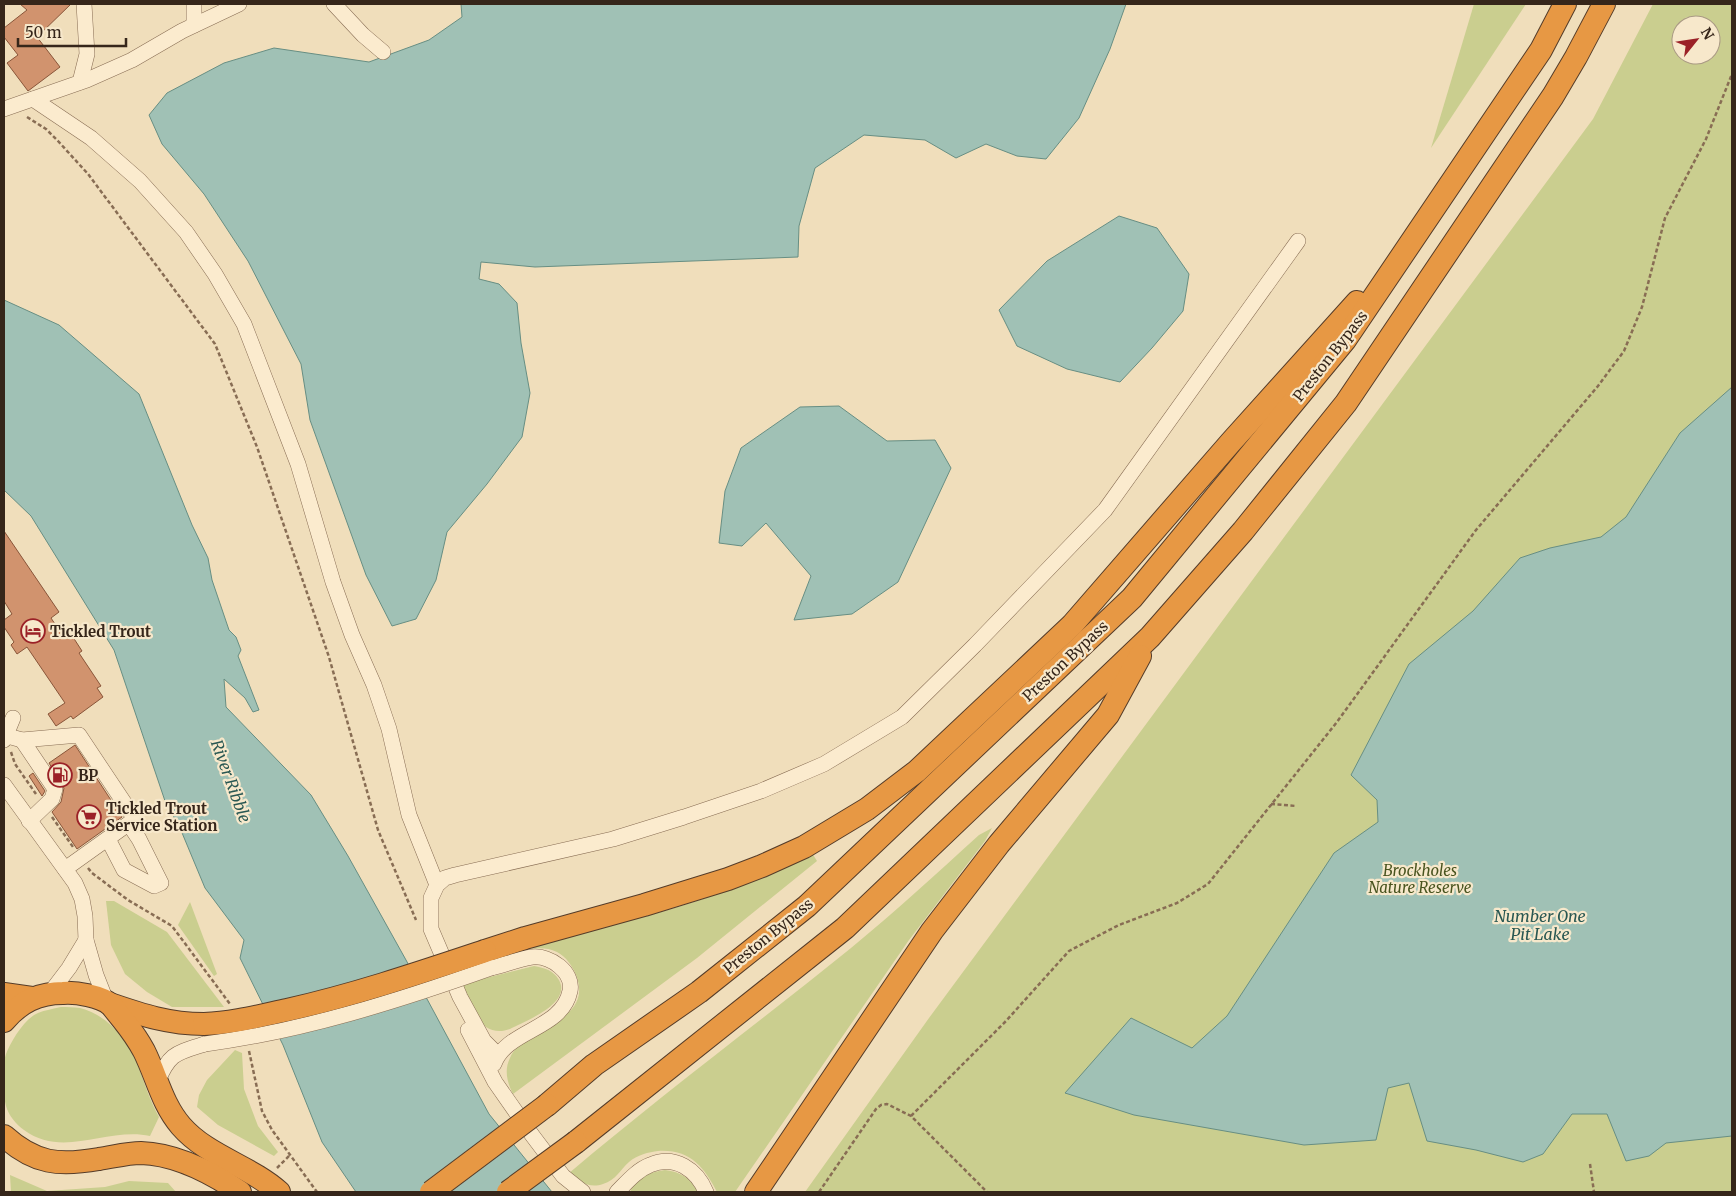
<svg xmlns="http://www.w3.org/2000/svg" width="1736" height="1196" font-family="Merriweather,serif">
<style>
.green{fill:#cace8f;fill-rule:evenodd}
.water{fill:#a0c1b5;stroke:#678e83}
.building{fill:#d1936e;stroke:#895539}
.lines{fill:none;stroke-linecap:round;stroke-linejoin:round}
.minor-casing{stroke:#886d54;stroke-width:16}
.highway-casing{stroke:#553c29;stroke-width:24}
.path{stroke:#886d54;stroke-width:2.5;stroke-dasharray:4 2.5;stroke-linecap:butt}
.minor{stroke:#fbebce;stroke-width:15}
.highway{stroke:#e79844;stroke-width:22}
.minor-bridge-casing{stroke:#886d54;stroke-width:16;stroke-linecap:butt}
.highway-bridge-casing{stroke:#553c29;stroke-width:24;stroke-linecap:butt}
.minor-bridge{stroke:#fbebce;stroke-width:15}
.highway-bridge{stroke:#e79844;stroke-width:22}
.labels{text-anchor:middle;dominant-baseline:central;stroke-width:4.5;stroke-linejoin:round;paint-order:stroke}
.street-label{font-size:15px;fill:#36261a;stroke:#f7e8cb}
.poi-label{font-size:15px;font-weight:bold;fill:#36261a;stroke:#f7e8cb;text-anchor:start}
.park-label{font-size:15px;font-style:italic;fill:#49541f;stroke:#f7e8cb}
.water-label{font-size:16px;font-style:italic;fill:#285752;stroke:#f7e8cb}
</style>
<rect width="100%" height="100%" fill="#f0debb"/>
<!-- green -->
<g class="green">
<polygon points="1474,4 1526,4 1431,148"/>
<path d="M1653 4H1732V1192H805L929 1018 1593 119ZM1681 25H1711V55H1681Z"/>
<path d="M992 828 985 841 909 940 735 1192H717C704 1167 690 1149 658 1151 649 1152 637 1155 629 1162 620 1170 616 1180 603 1184 589 1189 579 1181 568 1174 660 1096 757 1024 851 948 895 912 937 873 979 835Z"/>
<path d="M812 853 817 861 697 958 513 1094C507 1082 504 1070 510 1058 523 1026 595 1023 576 975 572 965 566 957 557 952 547 947 538 948 527 949 585 930 645 919 703 899 740 886 776 870 812 853Z"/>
<polygon points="106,901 114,901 167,932 224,1007 172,1007 147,992 125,974 111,945"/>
<polygon points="190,902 217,974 214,976 178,925"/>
<path d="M534 966C545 968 553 970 559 980 572 1004 525 1021 510 1029 502 1032 493 1032 486 1027 479 1022 465 993 461 984Z"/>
<path d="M61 1007C67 1007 74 1007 80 1008 106 1014 127 1039 137 1063 144 1081 149 1099 159 1117L150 1136C107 1127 63 1159 24 1130 16 1124 9 1116 6 1106 2 1091 1 1068 6 1054 11 1041 25 1018 38 1013 45 1010 53 1009 61 1007Z"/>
<polygon points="235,1050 242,1053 244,1089 258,1126 278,1152 274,1156 218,1125 197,1107 199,1095 207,1080"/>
<path d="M665 1170C681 1172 690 1178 699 1192H630C636 1177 650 1172 665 1170Z"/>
<polygon points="10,1175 47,1191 105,1187 129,1181 168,1183 176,1192 11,1192"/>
</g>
<!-- water -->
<g class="water">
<polygon points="461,4 1126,4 1110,49 1079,118 1046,159 1017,156 986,144 956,158 925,140 864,135 815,168 799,226 798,257 535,267 481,262 479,279 499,284 517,303 521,343 530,393 522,437 487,484 447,532 436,580 416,619 392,626 366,575 310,420 301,364 248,261 204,194 162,144 149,115 167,93 224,63 274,48 369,62 429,40 462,17"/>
<polygon points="1119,216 1157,228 1189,274 1183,311 1152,348 1120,382 1067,369 1017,346 999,310 1047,261"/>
<polygon points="4,300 59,325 139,394 192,525 208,558 212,580 229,630 236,637 241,650 238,656 259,710 253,712 245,698 224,679 226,707 311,795 348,856 406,960 489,1114 552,1192 356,1192 322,1142 283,1045 240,958 244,940 205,888 180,828 165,801 114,650 31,516 4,490"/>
<polygon points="1732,387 1732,1136 1666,1143 1649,1156 1626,1161 1607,1114 1572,1114 1543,1154 1523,1162 1476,1150 1427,1141 1409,1083 1388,1088 1376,1140 1304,1145 1134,1115 1065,1093 1131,1018 1192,1048 1227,1016 1334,853 1378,822 1377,800 1351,775 1409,664 1473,611 1520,558 1550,548 1601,537 1626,517 1680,433"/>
<polygon points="839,406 887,441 935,440 951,468 898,582 852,614 794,620 811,576 766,523 742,546 719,543 725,491 741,448 800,407"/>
</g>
<!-- building -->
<g class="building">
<polygon points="20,4 71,4 37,37 60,67 28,91 7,63 18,55 4,37 4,28 27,10"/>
<polygon points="4,531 59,612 51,618 65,639 71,634 82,651 79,653 101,686 97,688 103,697 73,719 71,716 56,726 48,714 65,703 27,647 17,654 11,645 14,642 4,627 4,620 12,614 4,601"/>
<polygon points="75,745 122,817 77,849 52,812 61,802 64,788 49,763"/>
<polygon points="33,773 45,791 42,796 29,776"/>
</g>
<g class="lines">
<!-- minor casing -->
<g class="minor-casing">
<g id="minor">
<polyline points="194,4 194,25"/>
<polyline points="334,4 363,35 383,52"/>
<polyline points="80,82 87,54 84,4"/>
<polyline points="33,99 91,138 140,181 186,232 215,274 244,324 298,464 333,582 352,635 374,685 389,729 409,815 437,885"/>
<polyline points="4,109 87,80 132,60 182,31 239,4"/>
<polyline points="4,735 22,740 79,735 135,819 65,869"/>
<polyline points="4,740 13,718"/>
<polyline points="22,740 55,789 52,799 29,821"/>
<polyline points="4,785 75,883 82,899 85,916 86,940 96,975 107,1003"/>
<polyline points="108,839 124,870 154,886 161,883 139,839 129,824"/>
<path d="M491 968C504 965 519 959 532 957 550 955 574 972 570 991 562 1030 507 1029 494 1064"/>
<polyline points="50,993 69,968 86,940"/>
<polyline points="468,1030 495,1082 532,1135 563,1176 583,1192"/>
<polyline points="498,1055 484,1041 460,997 431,929 431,898 437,885 445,878 455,875 613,839 684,817 761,791 824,764 902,717 975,645 1105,510 1298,241"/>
<path d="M157 1083C169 1053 176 1053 205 1044"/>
<path d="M617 1192C627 1182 637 1170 650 1165 675 1154 697 1170 706 1192"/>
</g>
</g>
<!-- highway casing -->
<g class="highway-casing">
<g id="highway">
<polyline points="485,951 525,938 644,905 728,879 762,866 804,847 867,809 917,771 1072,625 1231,442 1357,302"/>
<polyline points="4,994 32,998"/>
<path d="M110 1004C142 1015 169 1024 204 1024"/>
<path d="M4 1021C20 1002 38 993 63 993 76 992 101 996 111 1005 115 1010 119 1015 123 1020 131 1030 138 1040 144 1051 157 1077 162 1104 181 1126 207 1156 250 1166 279 1192"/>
<polyline points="547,1105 594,1065 699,992 807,906 1132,598 1345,340 1541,50 1565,4"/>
<path d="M4 1136C35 1164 59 1166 99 1159 113 1157 127 1153 141 1153 176 1154 212 1173 240 1192"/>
<polyline points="576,1142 845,928 1150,637 1243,531 1346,403 1553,96 1576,57 1604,4"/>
<polyline points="756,1192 932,931 999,844 1108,715 1140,656"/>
</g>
</g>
<!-- path -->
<g class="path">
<polyline points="27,117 46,129 58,141 88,174 215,344 257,447 329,657 378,830 416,920"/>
<polyline points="11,752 15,764 36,794"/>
<polyline points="1271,804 1296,806"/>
<polyline points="52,817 73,847"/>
<polyline points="88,868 92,873 128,900 172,926 230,1004"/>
<polyline points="249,1051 262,1111 272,1130 317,1192"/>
<polyline points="911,1116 1006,1021 1069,951 1119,925 1177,903 1208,884 1337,722 1476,530 1598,386 1624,351 1642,307 1665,218 1706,139 1732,74"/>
<polyline points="1590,1164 1594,1192"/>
<polyline points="277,1168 290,1155"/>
<polyline points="819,1192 876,1109 881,1105 887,1104 911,1116 987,1192"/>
</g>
<!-- minor -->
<use href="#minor" class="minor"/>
<!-- highway -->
<use href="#highway" class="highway"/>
<!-- minor-bridge casing -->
<g class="minor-bridge-casing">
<path id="minor-bridge" d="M205 1044C303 1031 398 1001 491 968"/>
</g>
<!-- highway-bridge casing -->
<g class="highway-bridge-casing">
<g id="highway-bridge">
<path d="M204 1024C232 1023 259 1016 287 1010 354 995 419 973 485 951"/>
<polyline points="431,1192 547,1105"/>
<polyline points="508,1192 576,1142"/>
</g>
</g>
<!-- minor-bridge -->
<use href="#minor-bridge" class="minor-bridge"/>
<!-- highway-bridge -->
<use href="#highway-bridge" class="highway-bridge"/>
</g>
<!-- icons -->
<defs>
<g id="hotel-ring" transform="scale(1.25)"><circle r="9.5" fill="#f7e8cb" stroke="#9b2127" stroke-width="1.5"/><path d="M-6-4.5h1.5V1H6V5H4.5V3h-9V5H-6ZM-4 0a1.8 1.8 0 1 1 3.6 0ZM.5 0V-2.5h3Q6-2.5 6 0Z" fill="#9b2127"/></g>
<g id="fuel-ring" transform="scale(1.25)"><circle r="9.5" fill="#f7e8cb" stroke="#9b2127" stroke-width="1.5"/><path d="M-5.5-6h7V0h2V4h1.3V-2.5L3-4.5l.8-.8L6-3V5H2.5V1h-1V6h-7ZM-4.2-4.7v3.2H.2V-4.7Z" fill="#9b2127"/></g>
<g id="supermarket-ring" transform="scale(1.25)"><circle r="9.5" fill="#f7e8cb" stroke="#9b2127" stroke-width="1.5"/><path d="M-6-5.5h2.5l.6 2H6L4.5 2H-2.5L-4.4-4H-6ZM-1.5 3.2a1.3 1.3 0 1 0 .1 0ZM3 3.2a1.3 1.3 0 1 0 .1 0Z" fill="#9b2127"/></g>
</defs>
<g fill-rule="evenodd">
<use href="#hotel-ring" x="33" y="631"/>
<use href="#fuel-ring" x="60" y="775"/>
<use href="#supermarket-ring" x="89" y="817"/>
</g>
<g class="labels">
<!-- street labels -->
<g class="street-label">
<text transform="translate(1330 356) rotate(-52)">Preston Bypass</text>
<text transform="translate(1065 661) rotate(-43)">Preston Bypass</text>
<text transform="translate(768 936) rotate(-39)">Preston Bypass</text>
</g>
<!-- poi labels -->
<g class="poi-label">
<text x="50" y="631">Tickled Trout</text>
<text x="78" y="775">BP</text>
<text x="106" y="808">Tickled Trout<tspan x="106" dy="17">Service Station</tspan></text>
</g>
<!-- park labels -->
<g class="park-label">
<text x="1420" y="870">Brockholes<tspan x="1420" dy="17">Nature Reserve</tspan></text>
</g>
<!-- water labels -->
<g class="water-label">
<text transform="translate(231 781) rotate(70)">River Ribble</text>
<text x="1540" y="916">Number One<tspan x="1540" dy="18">Pit Lake</tspan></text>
</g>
</g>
<!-- border -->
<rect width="1736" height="1196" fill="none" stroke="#36261a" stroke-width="10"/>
<!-- north arrow -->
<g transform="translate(1696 40) rotate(60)"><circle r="24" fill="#f7e8cb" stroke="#aa9a84"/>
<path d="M0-4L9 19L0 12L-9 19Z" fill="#9b2127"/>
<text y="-8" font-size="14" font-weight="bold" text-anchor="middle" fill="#36261a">N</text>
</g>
<!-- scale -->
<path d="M18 38v8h108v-8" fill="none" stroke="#36261a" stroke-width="2.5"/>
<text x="25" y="38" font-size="15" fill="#36261a" stroke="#f7e8cb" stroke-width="4" paint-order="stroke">50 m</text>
</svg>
